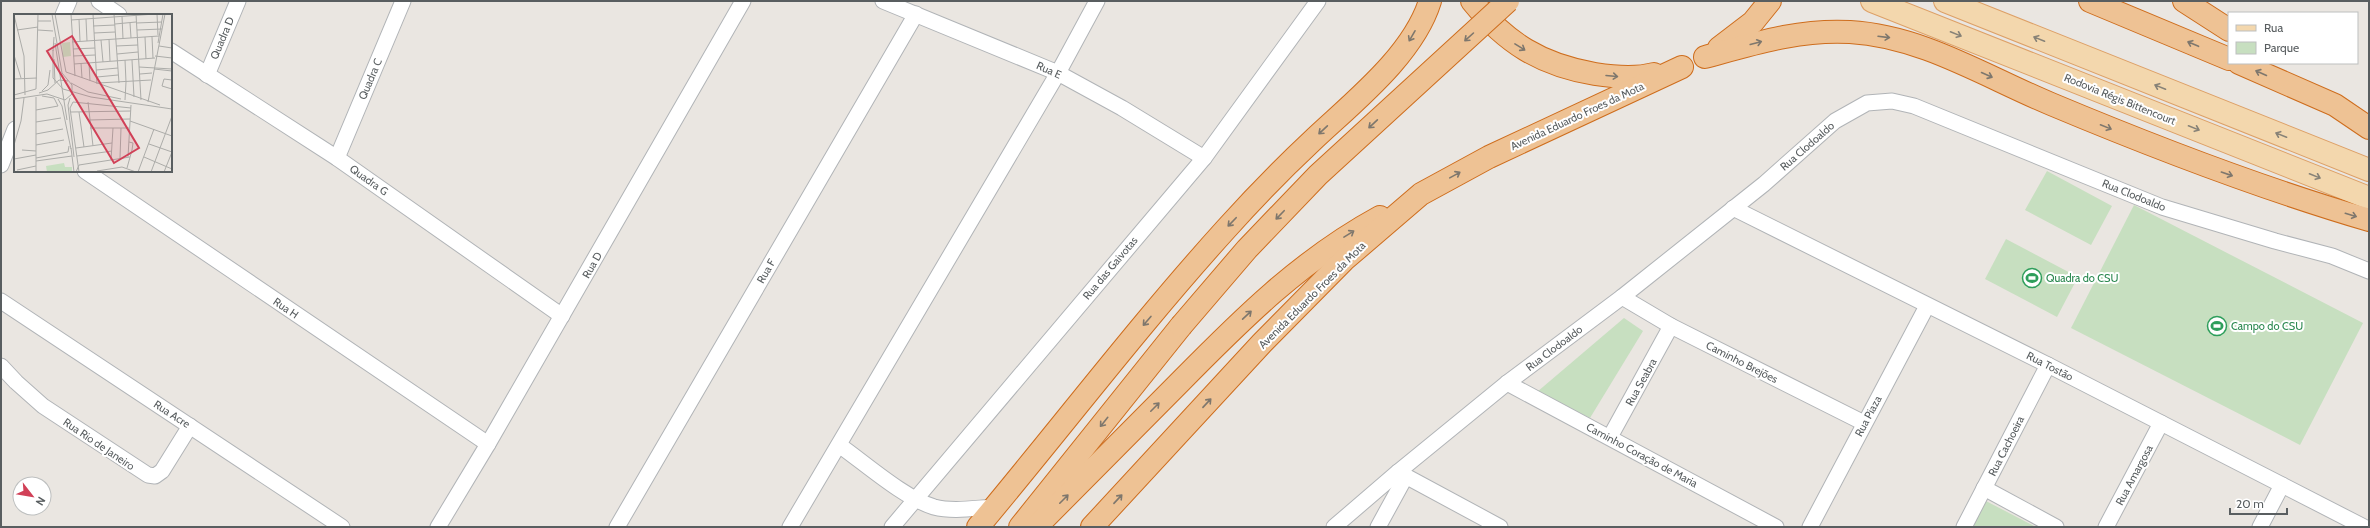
<svg xmlns="http://www.w3.org/2000/svg" width="2370" height="528" font-family="Cabin,sans-serif">
<style>
.green{fill:#c7dfc0}
.lines{fill:none;stroke-linecap:round;stroke-linejoin:round}
.street-casing{stroke:#b1b4b7;stroke-width:17}
.primary-casing{stroke:#dda067;stroke-width:24}
.highway-casing{stroke:#ce6d1d;stroke-width:24}
.street{stroke:#fff;stroke-width:15}
.primary{stroke:#f3d7ad;stroke-width:22}
.highway{stroke:#eec294;stroke-width:22}
.highway-bridge-casing{stroke:#ce6d1d;stroke-width:24;stroke-linecap:butt}
.highway-bridge{stroke:#eec294;stroke-width:22}
.oneway{stroke:#878277}
.oneway2{stroke:#7e776d}
.labels{text-anchor:middle;dominant-baseline:central;stroke-width:4;stroke-linejoin:round;paint-order:stroke}
.street-label{font-size:11px;fill:#595e60;stroke:#fff}
.leisure-label{font-size:11px;fill:#27864d;stroke:#fff;text-anchor:start}
.inset-road{fill:none;stroke:#acaca9;stroke-width:1}
.view{fill:#d14057;fill-opacity:0.15;stroke:#d14057;stroke-width:2}
.inset-edge{fill:none;stroke:#595e60;stroke-width:2}
</style>
<rect width="100%" height="100%" fill="#eae6e1"/>
<!-- green -->
<g class="green">
<polygon points="2047,171 2112,206 2091,245 2025,210"/>
<polygon points="2134,205 2363,323 2300,445 2071,328"/>
<polygon points="2006,239 2078,277 2057,317 1985,279"/>
<polygon points="1624,318 1643,331 1590,418 1537,392"/>
<polygon points="1984,500 2036,527 1970,527"/>
</g>
<g class="lines">
<!-- street casing -->
<g class="street-casing">
<g id="street">
<polyline points="99,1 119,15"/>
<polyline points="883,1 1058,73 1122,108 1204,158"/>
<polyline points="63,15 69,1"/>
<polyline points="171,51 337,158 562,316"/>
<polyline points="207,75 238,1"/>
<polyline points="337,158 403,1"/>
<polyline points="1,165 15,129"/>
<polyline points="85,171 488,444"/>
<polyline points="1733,208 2048,365 2364,527"/>
<polyline points="1622,297 1671,326 1864,423"/>
<polyline points="1,301 342,527"/>
<polyline points="1,366 16,382 43,406 148,475 155,476 162,471 190,426"/>
<polyline points="1507,383 1776,527"/>
<polyline points="1610,437 1671,326"/>
<path d="M839 445C866 464 904 498 934 507 953 512 975 508 995 507"/>
<polyline points="1398,472 1500,527"/>
<polyline points="1984,488 2056,527"/>
<polyline points="438,527 488,444 743,1"/>
<polyline points="617,527 916,14"/>
<polyline points="790,527 1058,73 1097,1"/>
<polyline points="892,527 1204,158 1318,1"/>
<polyline points="1334,527 1398,472 1507,383 1622,297 1764,184 1835,121 1867,103 1892,101 1914,106 2162,207 2275,241 2332,256 2369,271"/>
<polyline points="1378,527 1406,476"/>
<polyline points="1810,527 1927,306"/>
<polyline points="1964,527 2048,365"/>
<polyline points="2106,527 2161,423"/>
<polyline points="2260,527 2282,485"/>
</g>
</g>
<!-- primary casing -->
<g class="primary-casing">
<g id="primary">
<polyline points="1872,1 2369,198"/>
<polyline points="1945,1 2369,170"/>
</g>
</g>
<!-- highway casing -->
<g class="highway-casing">
<g id="highway">
<path d="M1472 1C1506 43 1541 65 1595 74 1614 77 1635 79 1654 74"/>
<polyline points="2090,1 2229,59"/>
<polyline points="2184,1 2229,30"/>
<polyline points="1719,48 1753,22 1770,1"/>
<path d="M1705 57C1753 44 1799 29 1850 32 1922 36 1986 77 2051 104 2156 148 2260 188 2369 220"/>
<polyline points="2239,63 2335,105 2369,128"/>
<path d="M978 527C1061 428 1139 325 1226 229 1253 199 1282 169 1312 141 1352 103 1413 56 1430 1"/>
<polyline points="1020,527 1181,326"/>
<path d="M1036 527C1084 479 1132 430 1180 382 1242 319 1301 260 1380 217"/>
<polyline points="1092,527 1262,343 1344,260 1421,194 1489,157 1682,67"/>
</g>
</g>
<!-- street -->
<use href="#street" class="street"/>
<!-- primary -->
<use href="#primary" class="primary"/>
<!-- highway -->
<use href="#highway" class="highway"/>
<!-- highway-bridge casing -->
<g class="highway-bridge-casing">
<polyline id="highway-bridge" points="1181,326 1247,249 1318,175 1508,1"/>
</g>
<!-- highway-bridge -->
<use href="#highway-bridge" class="highway-bridge"/>
</g>
<!-- one-way arrows -->
<defs><path id="oneway-shaft" d="M-6 0H5M1.5-3L5.5 0L1.5 3" fill="none" stroke-width="1.6" stroke-linecap="round" stroke-linejoin="round"/></defs>
<g class="oneway">
<use href="#oneway-shaft" transform="translate(1956 34) rotate(22)"/>
<use href="#oneway-shaft" transform="translate(2039 39) rotate(-158)"/>
<use href="#oneway-shaft" transform="translate(2160 87) rotate(-158)"/>
<use href="#oneway-shaft" transform="translate(2194 128) rotate(22)"/>
<use href="#oneway-shaft" transform="translate(2281 135) rotate(-158)"/>
<use href="#oneway-shaft" transform="translate(2315 176) rotate(22)"/>
</g>
<g class="oneway2">
<use href="#oneway-shaft" transform="translate(1412 36) rotate(120)"/>
<use href="#oneway-shaft" transform="translate(1469 37) rotate(138)"/>
<use href="#oneway-shaft" transform="translate(1884 37) rotate(7)"/>
<use href="#oneway-shaft" transform="translate(1756 43) rotate(-15)"/>
<use href="#oneway-shaft" transform="translate(2193 44) rotate(-157)"/>
<use href="#oneway-shaft" transform="translate(1520 47) rotate(32)"/>
<use href="#oneway-shaft" transform="translate(2261 73) rotate(-156)"/>
<use href="#oneway-shaft" transform="translate(1987 75) rotate(24)"/>
<use href="#oneway-shaft" transform="translate(1612 76) rotate(5)"/>
<use href="#oneway-shaft" transform="translate(1373 124) rotate(137)"/>
<use href="#oneway-shaft" transform="translate(2106 127) rotate(22)"/>
<use href="#oneway-shaft" transform="translate(1323 130) rotate(137)"/>
<use href="#oneway-shaft" transform="translate(2227 174) rotate(19)"/>
<use href="#oneway-shaft" transform="translate(1455 175) rotate(-29)"/>
<use href="#oneway-shaft" transform="translate(1280 215) rotate(134)"/>
<use href="#oneway-shaft" transform="translate(2351 215) rotate(17)"/>
<use href="#oneway-shaft" transform="translate(1232 222) rotate(134)"/>
<use href="#oneway-shaft" transform="translate(1349 234) rotate(-32)"/>
<use href="#oneway-shaft" transform="translate(1247 315) rotate(-43)"/>
<use href="#oneway-shaft" transform="translate(1147 321) rotate(131)"/>
<use href="#oneway-shaft" transform="translate(1207 403) rotate(-47)"/>
<use href="#oneway-shaft" transform="translate(1155 407) rotate(-45)"/>
<use href="#oneway-shaft" transform="translate(1104 422) rotate(129)"/>
<use href="#oneway-shaft" transform="translate(1064 499) rotate(-45)"/>
<use href="#oneway-shaft" transform="translate(1118 499) rotate(-47)"/>
</g>
<!-- icons -->
<defs>
<g id="stadium-ring" transform="scale(1)"><circle r="9.5" fill="#fff" stroke="#2e9e5b" stroke-width="1.5"/><path d="M0-5a6.5 5 0 1 0 0 10a6.5 5 0 1 0 0-10ZM-3.5-1.8h7v3.6h-7Z" fill="#2e9e5b"/></g>
</defs>
<g fill-rule="evenodd">
<use href="#stadium-ring" x="2032" y="278"/>
<use href="#stadium-ring" x="2217" y="326"/>
</g>
<g class="labels">
<!-- street labels -->
<g class="street-label">
<text transform="translate(222 38) rotate(-67)">Quadra D</text>
<text transform="translate(1049 70) rotate(24)">Rua E</text>
<text transform="translate(370 79) rotate(-67)">Quadra C</text>
<text transform="translate(2120 99) rotate(22)">Rodovia Régis Bittencourt</text>
<text transform="translate(1577 116) rotate(-25)">Avenida Eduardo Froes da Mota</text>
<text transform="translate(1807 146) rotate(-41)">Rua Clodoaldo</text>
<text transform="translate(369 180) rotate(35)">Quadra G</text>
<text transform="translate(2134 195) rotate(22)">Rua Clodoaldo</text>
<text transform="translate(592 265) rotate(-60)">Rua D</text>
<text transform="translate(1110 268) rotate(-50)">Rua das Gaivotas</text>
<text transform="translate(766 271) rotate(-60)">Rua F</text>
<text transform="translate(1312 295) rotate(-45)">Avenida Eduardo Froes da Mota</text>
<text transform="translate(286 308) rotate(34)">Rua H</text>
<text transform="translate(1554 348) rotate(-37)">Rua Clodoaldo</text>
<text transform="translate(1742 362) rotate(27)">Caminho Brejões</text>
<text transform="translate(2050 366) rotate(27)">Rua Tostão</text>
<text transform="translate(1641 382) rotate(-61)">Rua Seabra</text>
<text transform="translate(172 414) rotate(33)">Rua Acre</text>
<text transform="translate(1868 416) rotate(-62)">Rua Piaza</text>
<text transform="translate(99 444) rotate(34)">Rua Rio de Janeiro</text>
<text transform="translate(2006 446) rotate(-63)">Rua Cachoeira</text>
<text transform="translate(1642 455) rotate(28)">Caminho Coração de Maria</text>
<text transform="translate(2134 475) rotate(-62)">Rua Amargosa</text>
</g>
<!-- leisure labels -->
<g class="leisure-label">
<text x="2046" y="278">Quadra do CSU</text>
<text x="2231" y="326">Campo do CSU</text>
</g>
</g>
<!-- overview -->
<g transform="translate(14 14)">
<rect width="158" height="158" fill="#eae6e1"/>
<path d="M56 28 57 42 49 43 48 29ZM50 149 51 153H58V158H33L32 152Z" fill="#c7dfc0"/>
<path class="inset-road" d="M41 0 52 58 146 91M57 0 61 62M79 0 83 70M100 0 105 69M122 0 127 86M143 0 144 21M0 1 10 42 11 81M108 2 109 25M65 5 66 27M72 5 73 27M57 6 141 0M24 7H37M116 9 117 24M122 9 148 8M101 10 122 8M79 12 101 11M3 16 24 13M24 16 39 17M123 16 148 15M80 19 101 18M131 23 132 45M138 23 139 44M95 25 96 47M87 26 89 48M58 28 145 22M41 29 53 106M144 29 149 0M102 32 124 31M145 32 158 34M59 35 81 34M39 36V64L49 75 77 83 158 95M39 37 40 23M103 40 124 38M0 41 7 64M59 42 81 41M141 42 158 44M40 45 41 69M111 46 112 68M118 46 120 83M67 49 68 64M75 49 76 67M60 50 141 44M125 53 158 55M140 55 158 57M82 56 104 54M126 60 138 59M83 63 104 61M0 65 23 64M158 66 150 65 148 72 158 75M57 69 74 78 107 85M84 69 137 66M28 77 34 71 36 56M25 79 34 76 45 66 54 67M0 81 22 75 24 0M56 84 54 91 60 143M0 85 33 80 51 86 58 80V71L48 59 38 0M44 85 48 92 57 135M111 86 112 68M74 88 79 132M134 88 151 0M22 96 44 92 40 84 28 82M57 98 117 97M65 98 70 133M75 106 116 105M116 107 158 122M22 108 47 104M76 114H115M22 120 49 115M135 130 158 138M0 131 7 107 10 84M22 131 50 126M57 134 60 158M62 134 98 129M8 136 22 137M63 142 98 137M114 143 117 91M130 143 158 155M22 144 54 138 55 132M106 144 107 114M0 145 22 141M97 146 99 114M22 147 58 142M113 154 118 136 119 129 115 128M3 156 22 152M83 157 108 153 122 158M22 158V83M62 158 65 151 116 143M65 158 56 94 59 88 117 94M124 158 140 115M137 158 158 102M150 158 158 138"/>
<path class="view" d="M58 22 125 134 100 149 33 37Z"/>
<rect width="158" height="158" class="inset-edge"/>
</g>
<!-- border -->
<rect width="2370" height="528" fill="none" stroke="#595e60" stroke-width="4"/>
<!-- legend -->
<rect x="2228" y="12" width="130" height="52" fill="#ffffff" stroke="#bdbfbf"/>
<rect x="2236" y="25" width="20" height="6" fill="#f3d7ad" stroke="#bdbfbf"/>
<text x="2264" y="32" font-size="12" fill="#595e60">Rua</text>
<rect x="2236" y="42" width="20" height="12" fill="#c7dfc0" stroke="#bdbfbf"/>
<text x="2264" y="52" font-size="12" fill="#595e60">Parque</text>
<!-- north arrow -->
<g transform="translate(32 496) rotate(121)"><circle r="19" fill="#ffffff" stroke="#bdbfbf"/>
<path d="M0-3L7 15L0 10L-7 15Z" fill="#d14057"/>
<text y="-6" font-size="11" font-weight="bold" text-anchor="middle" fill="#595e60">N</text>
</g>
<!-- scale -->
<path d="M2230 508v6h57v-6" fill="none" stroke="#595e60" stroke-width="2"/>
<text x="2236" y="508" font-size="12" fill="#595e60" stroke="#ffffff" stroke-width="3" paint-order="stroke">20 m</text>
</svg>
